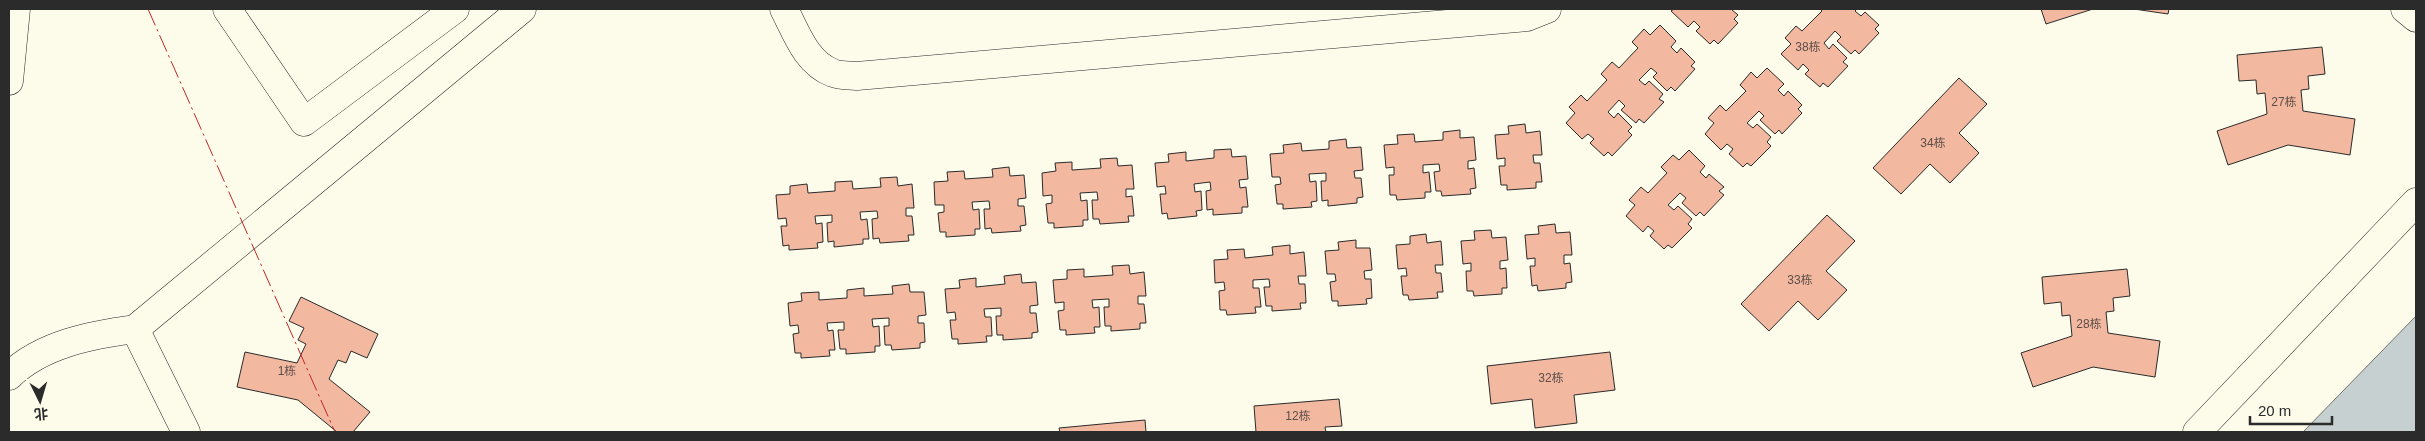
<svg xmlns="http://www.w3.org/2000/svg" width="2425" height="441" font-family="Helvetica,'Noto Sans SC',sans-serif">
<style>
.water{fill:#c7d0d0;stroke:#74746e}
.building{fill:#f2b8a0;stroke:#2b2b2b}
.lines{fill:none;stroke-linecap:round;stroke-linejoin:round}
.minor-casing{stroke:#2b2b2b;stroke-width:29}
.minor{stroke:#fdfbea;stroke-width:28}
.power{stroke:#c62828;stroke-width:1;stroke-dasharray:18 4 2.5 4;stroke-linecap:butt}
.labels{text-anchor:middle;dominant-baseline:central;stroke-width:4;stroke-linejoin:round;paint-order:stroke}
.number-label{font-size:12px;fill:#5d4e48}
</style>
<rect width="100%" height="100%" fill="#fdfbea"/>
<!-- water -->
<polygon class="water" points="2416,316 2416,432 2303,432"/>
<!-- building -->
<g class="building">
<polygon points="1674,9 1731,9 1738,15 1734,19 1738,23 1718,44 1714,40 1710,44 1696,31 1700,27 1694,21 1688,27 1671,11"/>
<polygon points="1820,9 1857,9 1855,11 1861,16 1865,12 1879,25 1875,29 1879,33 1859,54 1855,50 1851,54 1837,41 1841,37 1835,31 1824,43 1829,49 1833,44 1847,58 1843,62 1848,66 1828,87 1823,83 1820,87 1805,74 1809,70 1803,64 1798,70 1781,54 1791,44 1785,38 1796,26 1802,31 1822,11"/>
<polygon points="2041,9 2093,9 2046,24"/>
<polygon points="2134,9 2169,9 2168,14"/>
<polygon points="1660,25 1676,41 1671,47 1677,53 1681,48 1695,62 1691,66 1695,69 1675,91 1671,87 1667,91 1653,77 1657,73 1651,68 1639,80 1645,85 1649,81 1663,94 1659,99 1664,102 1644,123 1639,119 1636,123 1621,110 1625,106 1619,100 1608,112 1614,118 1618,113 1632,127 1628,131 1632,135 1612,156 1608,152 1604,156 1590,143 1594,139 1588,134 1582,139 1566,123 1575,113 1569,107 1581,95 1587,101 1607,80 1601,74 1612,62 1619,68 1638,48 1632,42 1644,29 1650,35"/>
<polygon points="2322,47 2325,74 2308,76 2309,89 2301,90 2303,111 2355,119 2350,155 2288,145 2228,165 2217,131 2267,114 2265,93 2257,94 2256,80 2239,81 2237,55"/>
<polygon points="1767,68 1784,84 1778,90 1784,96 1788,91 1802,105 1798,109 1802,113 1782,134 1779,130 1775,134 1760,120 1764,116 1759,111 1747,123 1753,128 1757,124 1771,137 1767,142 1771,146 1751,166 1747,163 1743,167 1729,154 1733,149 1727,144 1721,150 1705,134 1714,123 1708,118 1720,105 1726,111 1746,91 1740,85 1751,72 1757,78"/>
<polygon points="1959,78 1987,104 1959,133 1979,153 1950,183 1930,164 1901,194 1873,168"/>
<polygon points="1525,124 1526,133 1540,131 1542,155 1533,155 1534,163 1540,163 1542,182 1536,182 1536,188 1507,190 1507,185 1501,185 1499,166 1505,166 1505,158 1497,159 1495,135 1509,134 1508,126"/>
<polygon points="1460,130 1460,138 1474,137 1476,160 1468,161 1468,169 1474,168 1476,188 1470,189 1471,194 1442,196 1441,191 1436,191 1434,172 1440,171 1439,164 1423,165 1423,173 1429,172 1431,192 1425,192 1425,198 1397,200 1396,195 1390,195 1389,175 1394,175 1394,167 1386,168 1384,145 1398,144 1397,135 1414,134 1415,142 1443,140 1443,132"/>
<polygon points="1346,139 1347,148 1361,147 1363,170 1354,171 1355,178 1361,178 1363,197 1357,198 1357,203 1328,206 1328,200 1322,201 1321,181 1326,181 1326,173 1309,174 1310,182 1316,181 1317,201 1311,202 1312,207 1283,209 1283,204 1277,204 1275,185 1281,184 1280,177 1272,177 1270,154 1284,153 1283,145 1301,143 1302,151 1329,149 1329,141"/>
<polygon points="1231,149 1232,157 1246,156 1248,179 1239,180 1240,188 1246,187 1248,207 1242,207 1242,213 1213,215 1213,209 1207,210 1206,191 1211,190 1210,182 1194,184 1195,192 1201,191 1202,210 1196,211 1197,216 1168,219 1167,213 1162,214 1160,194 1166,194 1165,186 1157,187 1155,163 1169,162 1168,154 1186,152 1186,161 1214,158 1214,150"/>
<polygon points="1689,150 1705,166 1700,172 1706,178 1709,174 1724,187 1719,191 1724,195 1704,216 1700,212 1696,216 1682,203 1686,198 1680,193 1668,205 1674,210 1678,206 1692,219 1688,224 1692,228 1672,248 1668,245 1664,249 1650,236 1654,231 1648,226 1643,232 1626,216 1635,205 1629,200 1641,187 1648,193 1667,173 1661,167 1673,155 1679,160"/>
<polygon points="1117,158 1118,166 1132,165 1134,189 1126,189 1126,197 1132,196 1134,216 1128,216 1129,222 1100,224 1099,219 1093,219 1092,200 1098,200 1097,192 1080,193 1081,201 1087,200 1088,220 1083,220 1083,226 1054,228 1054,223 1048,223 1046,204 1052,203 1052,195 1043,196 1042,173 1056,171 1055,163 1072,162 1072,170 1101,168 1100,159"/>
<polygon points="1009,167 1010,176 1024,175 1026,198 1018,199 1018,206 1024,206 1026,225 1020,226 1021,231 992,233 991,228 985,229 984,209 990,209 989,201 972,202 973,210 979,209 980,229 975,229 975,235 946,237 946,232 940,232 938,213 944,212 944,205 935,205 934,182 948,181 947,172 964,171 965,179 993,177 992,169"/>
<polygon points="897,177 898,186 912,184 914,208 906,208 906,216 912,216 914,235 908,235 909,241 880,243 879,238 873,239 872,219 878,218 877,211 860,212 861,220 867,219 869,239 863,239 863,244 834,247 834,241 828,242 827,223 832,222 832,215 815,216 816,224 822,223 823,242 817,243 818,248 789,250 789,245 783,246 781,226 787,226 786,218 778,219 776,195 790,194 790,186 807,184 808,193 835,191 835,182 852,181 853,189 881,187 880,178"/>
<polygon points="1827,215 1855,241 1826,271 1847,290 1818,320 1798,301 1769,331 1741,304"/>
<polygon points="1555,224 1556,233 1570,232 1572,255 1564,255 1564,264 1570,263 1572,282 1566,283 1566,288 1538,291 1537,285 1532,286 1530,266 1535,266 1535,258 1527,259 1525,235 1539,234 1538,226"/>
<polygon points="1491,230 1492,238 1506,237 1508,260 1500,261 1500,269 1506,268 1507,288 1502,288 1502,294 1474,296 1473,291 1467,291 1466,271 1471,271 1471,263 1463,264 1461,241 1475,240 1474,231"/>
<polygon points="1426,234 1427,243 1441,241 1443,265 1435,265 1436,273 1441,273 1443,292 1437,292 1438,298 1409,300 1408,295 1403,295 1401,276 1407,276 1406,268 1398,269 1396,245 1410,244 1410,236"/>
<polygon points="1356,240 1356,248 1370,248 1372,270 1364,271 1365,279 1371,279 1372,298 1366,299 1367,304 1338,306 1338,301 1332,301 1330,282 1336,281 1335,274 1327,274 1325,251 1339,250 1338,242"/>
<polygon points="1290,245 1290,254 1304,252 1306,276 1298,276 1299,284 1305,284 1306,303 1300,303 1301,309 1272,311 1272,306 1266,306 1264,287 1270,287 1269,279 1253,280 1253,288 1259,288 1261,307 1255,307 1256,313 1227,315 1226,310 1220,310 1219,291 1225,290 1224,282 1215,283 1214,260 1228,259 1227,250 1244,249 1245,258 1273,255 1272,247"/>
<polygon points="1129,265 1130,274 1144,272 1146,296 1138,296 1138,304 1144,304 1146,323 1140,323 1140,329 1111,331 1111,326 1105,326 1104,307 1109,307 1109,299 1092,300 1093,308 1099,307 1100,327 1094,327 1095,333 1066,335 1066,330 1060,330 1058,311 1064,310 1064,302 1055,303 1053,280 1067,279 1067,270 1084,269 1084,277 1113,275 1112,266"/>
<polygon points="2127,269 2130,296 2113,298 2114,311 2106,312 2108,333 2160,341 2155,377 2093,367 2033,387 2021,353 2072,336 2070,315 2062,316 2061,302 2044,304 2042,277"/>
<polygon points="1021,274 1022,283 1036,282 1038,305 1030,306 1030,313 1036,313 1038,332 1032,333 1032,338 1003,340 1003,335 997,335 996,316 1001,316 1001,308 984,309 985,317 991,317 992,336 986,336 987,342 958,344 958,339 952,339 950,320 956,320 955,312 947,313 945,289 960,288 959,280 976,278 976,287 1005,284 1004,276"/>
<polygon points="909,284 910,292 924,292 926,315 918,316 918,323 924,323 925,342 920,343 920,348 892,350 891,345 885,345 884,326 889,326 889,318 872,319 873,327 879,326 880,346 875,346 875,352 846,354 846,349 840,349 838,330 844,330 844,322 827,323 828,331 833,330 835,350 829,350 830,356 801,358 801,353 795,353 793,334 799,333 798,325 790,326 788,303 802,301 801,293 819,292 819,300 847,298 847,290 864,288 864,296 893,294 892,286"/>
<polygon points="301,297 378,334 367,358 351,351 346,363 338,360 329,379 370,412 353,432 337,432 298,400 237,387 245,352 297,363 306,344 298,340 304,328 289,321"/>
<polygon points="1610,352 1615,390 1574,395 1577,423 1535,428 1532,399 1491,404 1487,366"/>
<polygon points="1339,399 1342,426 1325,427 1326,432 1256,432 1254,406"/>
<polygon points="1145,420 1146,432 1060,432 1059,428"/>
</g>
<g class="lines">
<!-- minor casing -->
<g class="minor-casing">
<g id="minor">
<polyline points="227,9 304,122 455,9"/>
<path d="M784 9C796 32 806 63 833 73 840 76 849 75 857 76L1527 17 1547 9"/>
<polyline points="2405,9 2416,18"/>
<polyline points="9,81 16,9"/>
<polyline points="135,329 186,432"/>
<path d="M9 376C42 344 91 335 135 329L522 9"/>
<polyline points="2197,432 2416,202"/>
</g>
</g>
<!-- minor -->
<use href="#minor" class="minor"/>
<!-- power -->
<polyline class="power" points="148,9 335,432"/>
</g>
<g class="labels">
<!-- number labels -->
<g class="number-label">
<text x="1808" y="47">38栋</text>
<text x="2284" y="102">27栋</text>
<text x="1933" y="143">34栋</text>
<text x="1800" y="280">33栋</text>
<text x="2089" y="324">28栋</text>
<text x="287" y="371">1栋</text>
<text x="1551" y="378">32栋</text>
<text x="1298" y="416">12栋</text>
</g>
</g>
<!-- border -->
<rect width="2425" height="441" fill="none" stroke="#2b2b2b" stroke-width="20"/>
<!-- north arrow -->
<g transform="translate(40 401) rotate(175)" stroke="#fdfbea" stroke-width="4" paint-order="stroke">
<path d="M0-4L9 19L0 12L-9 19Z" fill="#2b2b2b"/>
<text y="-8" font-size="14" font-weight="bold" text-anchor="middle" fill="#2b2b2b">北</text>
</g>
<!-- scale -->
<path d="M2250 416v8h82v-8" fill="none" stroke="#2b2b2b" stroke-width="2.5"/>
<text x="2258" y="416" font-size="15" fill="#2b2b2b" stroke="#fdfbea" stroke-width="4" paint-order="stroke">20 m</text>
</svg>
